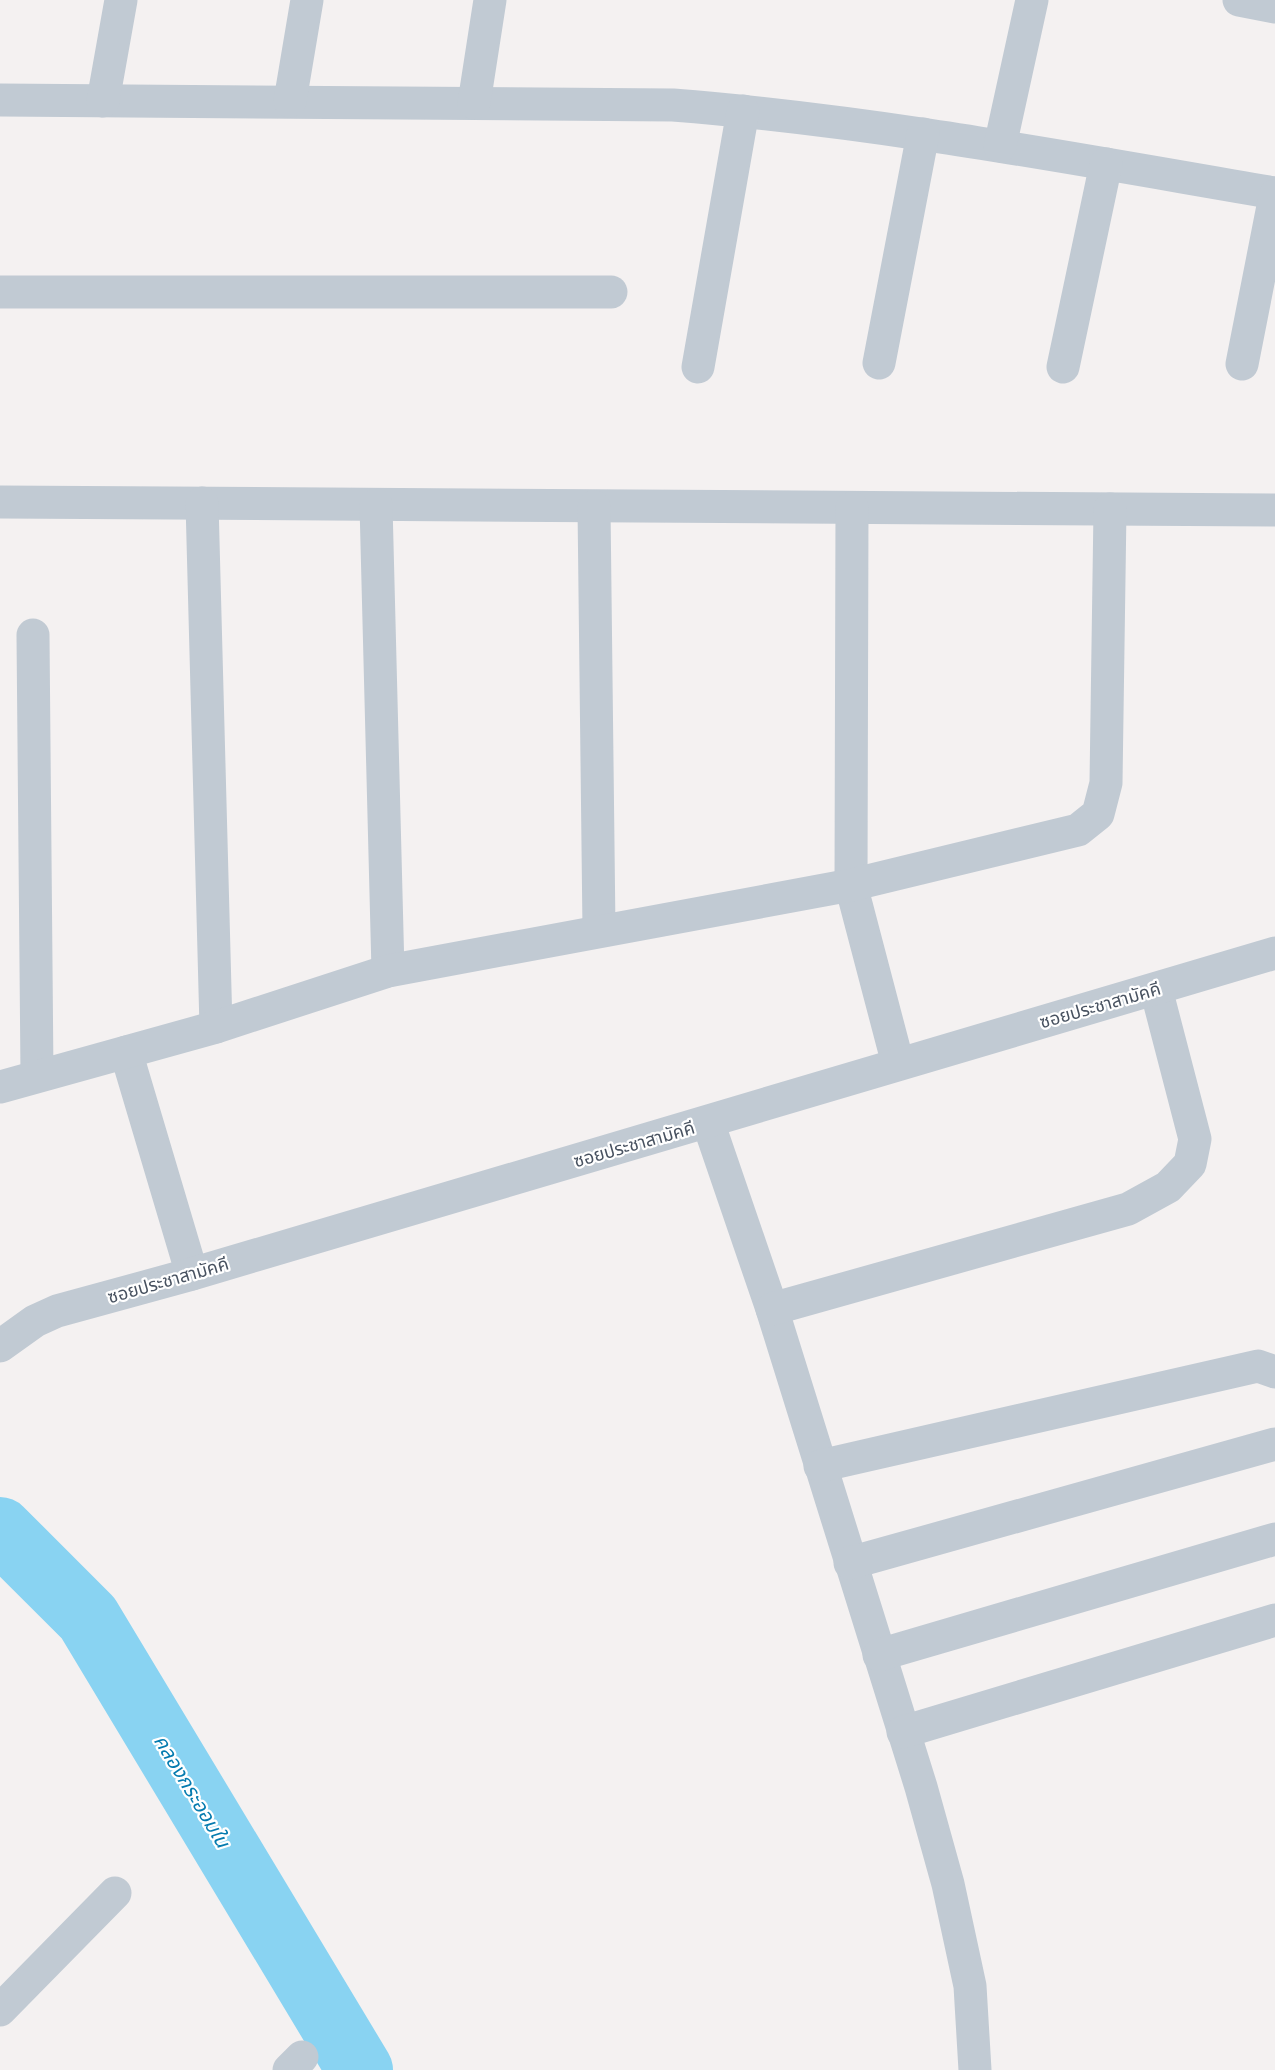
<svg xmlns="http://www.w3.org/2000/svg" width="1275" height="2070" font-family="'PT Sans Narrow','Noto Sans Thai',sans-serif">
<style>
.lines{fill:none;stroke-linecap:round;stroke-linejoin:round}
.river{stroke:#89d3f2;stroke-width:66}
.minor{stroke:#c1cad3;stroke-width:33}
.labels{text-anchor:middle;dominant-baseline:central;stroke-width:4.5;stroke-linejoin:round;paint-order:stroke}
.street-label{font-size:18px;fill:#485260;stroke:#fff}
.water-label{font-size:20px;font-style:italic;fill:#057baf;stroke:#fff}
</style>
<rect width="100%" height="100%" fill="#f4f1f1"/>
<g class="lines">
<!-- river -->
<polyline class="river" points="0,1530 88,1618 360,2070"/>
<!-- minor -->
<g class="minor">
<polyline points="1239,0 1275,7"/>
<path d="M0 100 673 105C876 121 1075 159 1275 193"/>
<polyline points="103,101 121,0"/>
<polyline points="290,101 307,0"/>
<polyline points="474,103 490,0"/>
<polyline points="1000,146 1032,0"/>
<polyline points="0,292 611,292"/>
<polyline points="879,363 923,134"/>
<polyline points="1242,364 1275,196"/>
<polyline points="698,367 743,111"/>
<polyline points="1063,367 1106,164"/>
<polyline points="0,502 1275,510"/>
<polyline points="202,503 216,1027"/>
<polyline points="376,505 388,971"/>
<polyline points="594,507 599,930"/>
<polyline points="852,508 851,885 898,1064"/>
<polyline points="33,635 37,1075"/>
<polyline points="126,1052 192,1274"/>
<polyline points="0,1087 216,1027 388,971 851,885 1078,830 1098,814 1106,783 1110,509"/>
<polyline points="708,1122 772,1309 921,1787 948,1884 970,1986 975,2070"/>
<polyline points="772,1309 1128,1209 1168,1187 1190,1164 1195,1139 1156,989"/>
<polyline points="0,1346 35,1321 57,1311 192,1274 1275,953"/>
<polyline points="820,1466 1258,1366 1275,1372"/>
<polyline points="850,1563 1275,1444"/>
<polyline points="879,1655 1275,1539"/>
<polyline points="903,1732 1275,1620"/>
<polyline points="0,2010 115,1893"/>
<polyline points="289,2070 302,2057"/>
</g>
</g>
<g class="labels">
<!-- street labels -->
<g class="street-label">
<text transform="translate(1100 1005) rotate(-16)">ซอยประชาสามัคคี</text>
<text transform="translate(634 1144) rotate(-16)">ซอยประชาสามัคคี</text>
<text transform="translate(168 1280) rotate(-16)">ซอยประชาสามัคคี</text>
</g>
<!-- water labels -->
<g class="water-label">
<text transform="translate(192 1791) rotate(59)">คลองกระออมใน</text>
</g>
</g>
</svg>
